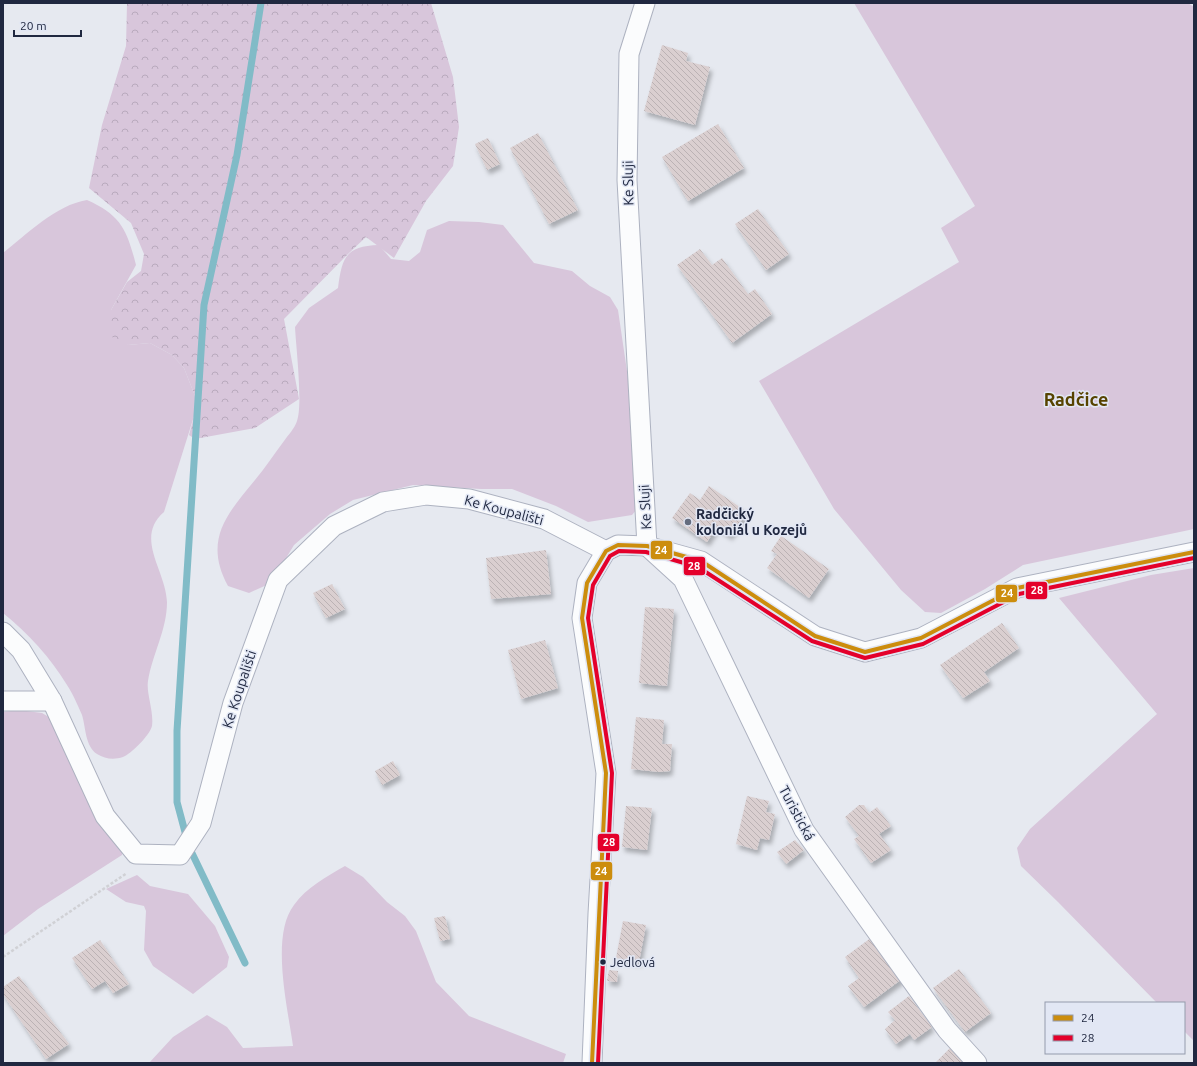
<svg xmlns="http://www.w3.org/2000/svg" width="1197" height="1066" font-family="Ubuntu,sans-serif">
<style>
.grass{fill:#d8c6db}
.forest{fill:url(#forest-crowns)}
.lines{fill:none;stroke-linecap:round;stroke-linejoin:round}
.stream{stroke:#81bbc7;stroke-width:7}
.building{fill:url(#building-back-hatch);filter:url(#shadow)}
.street-casing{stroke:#adb2c0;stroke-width:21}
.path{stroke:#d0d1d5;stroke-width:2.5;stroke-dasharray:3 2;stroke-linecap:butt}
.street{stroke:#fbfcfd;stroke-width:19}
.bus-1-casing{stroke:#e2e7f4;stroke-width:7}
.bus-2-casing{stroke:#e2e7f4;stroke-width:7}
.bus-1{stroke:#cc8d0d;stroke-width:4}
.bus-2{stroke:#e4002b;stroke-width:4}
.poi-dot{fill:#656c7e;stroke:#e2e7f4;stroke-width:1.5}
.bus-dot{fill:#202840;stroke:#e2e7f4;stroke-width:1.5}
.labels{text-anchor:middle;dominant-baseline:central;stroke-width:3;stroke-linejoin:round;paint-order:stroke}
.bus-label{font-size:13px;fill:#202840;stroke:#e2e7f4;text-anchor:start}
.street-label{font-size:14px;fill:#202840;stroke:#e2e7f4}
.poi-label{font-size:14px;font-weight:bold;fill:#202840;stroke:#e2e7f4;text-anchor:start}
.district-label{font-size:18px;font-weight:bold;fill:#574300;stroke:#e2e7f4}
.line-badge{stroke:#e2e7f4;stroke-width:1.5}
.badge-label{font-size:11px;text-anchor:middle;font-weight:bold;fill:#fff}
</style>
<defs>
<pattern id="forest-crowns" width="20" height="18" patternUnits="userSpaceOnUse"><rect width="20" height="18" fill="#d8c6db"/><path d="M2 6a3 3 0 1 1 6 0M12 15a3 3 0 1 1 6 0" fill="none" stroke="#b9aabd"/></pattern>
<pattern id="building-back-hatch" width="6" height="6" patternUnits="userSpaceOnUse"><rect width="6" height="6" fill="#dacfd0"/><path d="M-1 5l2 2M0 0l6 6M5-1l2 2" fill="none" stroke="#bbb2b4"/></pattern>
<filter id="shadow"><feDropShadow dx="2.5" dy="4.5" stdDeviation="2" flood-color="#0004"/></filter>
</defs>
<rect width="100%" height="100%" fill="#e6e9f0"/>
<!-- grass -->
<g class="grass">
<polygon points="854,3 1188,3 1194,7 1194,529 1023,565 985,589 941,613 925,612 901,590 834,509 759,381 959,262 941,228 975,206"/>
<path d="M87 200C121 215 127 230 136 265L111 310 128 345 150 343 172 355 184 368 195 396V413L164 512C134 538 166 570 167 602 167 630 152 655 148 681 146 693 154 711 152 726 150 735 131 754 123 757 114 760 105 759 97 754 85 746 86 728 82 715 78 706 73 694 67 685 50 657 29 634 3 613V253C27 234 56 205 87 200Z"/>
<path d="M449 221 479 222 503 225 534 263 572 271 590 286 610 297 618 310 638 446 637 509 632 515 588 522 556 506 512 489H481L413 485 353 500 330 514 294 545 271 583 249 593 228 586C203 540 227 514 255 480 265 468 274 454 284 441 288 435 295 428 297 421 303 404 296 347 295 327L309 308 338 288C342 257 346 246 379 245L391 259 409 261 420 252 427 230Z"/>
<polygon points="1194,568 1194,1041 1184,1031 1184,1003 1157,1003 1058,902 1021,866 1017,848 1030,829 1157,714 1059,598 1151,575"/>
<polygon points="19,710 42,713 54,720 122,847 122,855 38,909 3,936 3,712"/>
<path d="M345 866 363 877 387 902 405 916 416 931 436 982 469 1016 566 1054 563 1063H149L173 1037 207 1015 227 1027 243 1048 293 1046C288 1009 270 936 294 905 307 887 326 877 345 866Z"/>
<polygon points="137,875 150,886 188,894 215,926 229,957 227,967 193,994 153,966 144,950 146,911 144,906 126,902 106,889"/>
</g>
<!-- forest -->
<polygon class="forest" points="127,3 431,3 453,77 459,127 453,166 426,201 394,258 366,237 348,254 284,319 299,399 255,428 195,439 189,435 195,413 195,396 184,368 172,355 150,343 128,345 112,337 111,310 127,282 141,271 144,254 131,223 89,188 102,125 126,46"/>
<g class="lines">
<!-- stream -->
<polyline class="stream" points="245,963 189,847 177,802 177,731 204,305 237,155 261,3"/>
</g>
<!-- building -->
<g class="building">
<polygon points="662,45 688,53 686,61 710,67 695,125 644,111"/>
<polygon points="718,124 744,168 688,201 662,157"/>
<polygon points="538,133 578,210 549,224 510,148"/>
<polygon points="488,138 500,164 487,170 475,144"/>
<polygon points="758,209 789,254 766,270 735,224"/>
<polygon points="700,249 712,265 722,258 748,294 755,289 772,314 732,343 677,265"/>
<polygon points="709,486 747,512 730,536 717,527 707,542 672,518 690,493 700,500"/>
<polygon points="781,536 829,569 809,598 767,568 777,554 771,551"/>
<polygon points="546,550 551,594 491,599 486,558"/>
<polygon points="332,584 345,609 326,618 313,593"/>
<polygon points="645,607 674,609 667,686 639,683"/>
<polygon points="1002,623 1019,648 984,672 990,681 963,698 940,665"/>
<polygon points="545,640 558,688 521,699 508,650"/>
<polygon points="636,717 664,720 662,744 672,744 670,771 659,772 631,769"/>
<polygon points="393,761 400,775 382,785 375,771"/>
<polygon points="747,796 769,801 766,812 775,814 769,840 760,838 757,850 736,844"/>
<polygon points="859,805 864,805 869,813 877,807 891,826 879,834 891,850 871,863 854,839 859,836 845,817"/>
<polygon points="626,806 652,808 647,850 622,847"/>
<polygon points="795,840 804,850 786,864 777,852"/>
<polygon points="445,916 450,939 440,941 434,918"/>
<polygon points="623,921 646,925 639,962 616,958"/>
<polygon points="872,937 902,979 864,1007 848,986 859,978 845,957"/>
<polygon points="100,940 129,984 113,993 105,981 92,989 72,958"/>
<polygon points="959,969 991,1013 965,1032 933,988"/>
<polygon points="609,970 618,971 617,982 607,981"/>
<polygon points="19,976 69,1044 46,1059 3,994 3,987"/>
<polygon points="909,996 932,1027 914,1040 910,1034 896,1044 885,1029 895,1020 888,1012"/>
<polygon points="952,1046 968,1063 935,1063"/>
</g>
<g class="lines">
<!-- street casing -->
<g class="street-casing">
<g id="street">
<polyline points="645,3 629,54 627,180 647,546"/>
<polyline points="649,548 683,579 804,830 947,1030 977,1063"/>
<polyline points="3,632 21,650 52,701 105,816 136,854 180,855 201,823 233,703 278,580 334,526 383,502 426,495 469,499 544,519 606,551"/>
<polyline points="3,701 52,701"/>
<polyline points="592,1063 598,914 606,773 582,618 587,583 606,551 618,545 647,546 701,561 815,636 865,652 921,638 1017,588 1194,552"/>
</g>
</g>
<!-- path -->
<polyline class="path" points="3,957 127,873"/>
<!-- street -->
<use href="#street" class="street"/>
<!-- bus-1 casing -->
<g class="bus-1-casing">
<polyline id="bus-1" points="592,1063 606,773 582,618 587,583 606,551 618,545 647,546 701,561 815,636 865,652 921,638 1017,588 1194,552"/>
</g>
<!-- bus-2 casing -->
<g class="bus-2-casing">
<polyline id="bus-2" points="598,1063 612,773 588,618 593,585 610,556 619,551 646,552 698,567 812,641 865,658 923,644 1019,594 1194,558"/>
</g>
<!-- bus-1 -->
<use href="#bus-1" class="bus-1"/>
<!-- bus-2 -->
<use href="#bus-2" class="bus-2"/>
</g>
<!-- markers -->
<circle class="poi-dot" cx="688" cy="522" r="4"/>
<circle class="bus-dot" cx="603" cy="962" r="3.5"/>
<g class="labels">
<!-- bus labels -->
<g class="bus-label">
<text x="610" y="962">Jedlová</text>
</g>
<!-- street labels -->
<g class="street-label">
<text transform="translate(628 183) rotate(-91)">Ke Sluji</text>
<text transform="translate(645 507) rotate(-93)">Ke Sluji</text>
<text transform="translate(504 510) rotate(15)">Ke Koupališti</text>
<text transform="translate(239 689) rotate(-72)">Ke Koupališti</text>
<text transform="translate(797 813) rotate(62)">Turistická</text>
</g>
<!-- poi labels -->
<g class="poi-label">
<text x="696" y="514">Radčický<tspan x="696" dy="16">koloniál u Kozejů</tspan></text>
</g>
<!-- district labels -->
<g class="district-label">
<text x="1076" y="399">Radčice</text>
</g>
</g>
<g class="line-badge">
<rect x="650" y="540" width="23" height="20" rx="4" fill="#cc8d0d"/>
<rect x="683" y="556" width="23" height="20" rx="4" fill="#e4002b"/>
<rect x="1025" y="581" width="23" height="19" rx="4" fill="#e4002b"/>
<rect x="995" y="584" width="23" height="19" rx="4" fill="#cc8d0d"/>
<rect x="597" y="833" width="23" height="19" rx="4" fill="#e4002b"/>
<rect x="590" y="861" width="23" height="20" rx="4" fill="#cc8d0d"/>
</g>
<g class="badge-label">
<text x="661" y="554">24</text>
<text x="694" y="570">28</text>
<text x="1037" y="594">28</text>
<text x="1007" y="597">24</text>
<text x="609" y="846">28</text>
<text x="601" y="875">24</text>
</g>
<!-- border -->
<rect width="1197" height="1066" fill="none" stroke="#202840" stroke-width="8"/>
<!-- legend -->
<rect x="1045" y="1002" width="140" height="52" fill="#e2e7f4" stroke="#949bac"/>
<rect x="1053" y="1015" width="20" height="6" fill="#cc8d0d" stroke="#949bac"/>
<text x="1081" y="1022" font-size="12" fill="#202840">24</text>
<rect x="1053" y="1035" width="20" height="6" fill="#e4002b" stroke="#949bac"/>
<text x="1081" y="1042" font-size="12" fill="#202840">28</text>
<!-- scale -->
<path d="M14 30v6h67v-6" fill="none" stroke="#202840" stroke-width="2"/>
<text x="20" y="30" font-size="12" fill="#202840" stroke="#e2e7f4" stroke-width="3" paint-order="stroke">20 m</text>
</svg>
